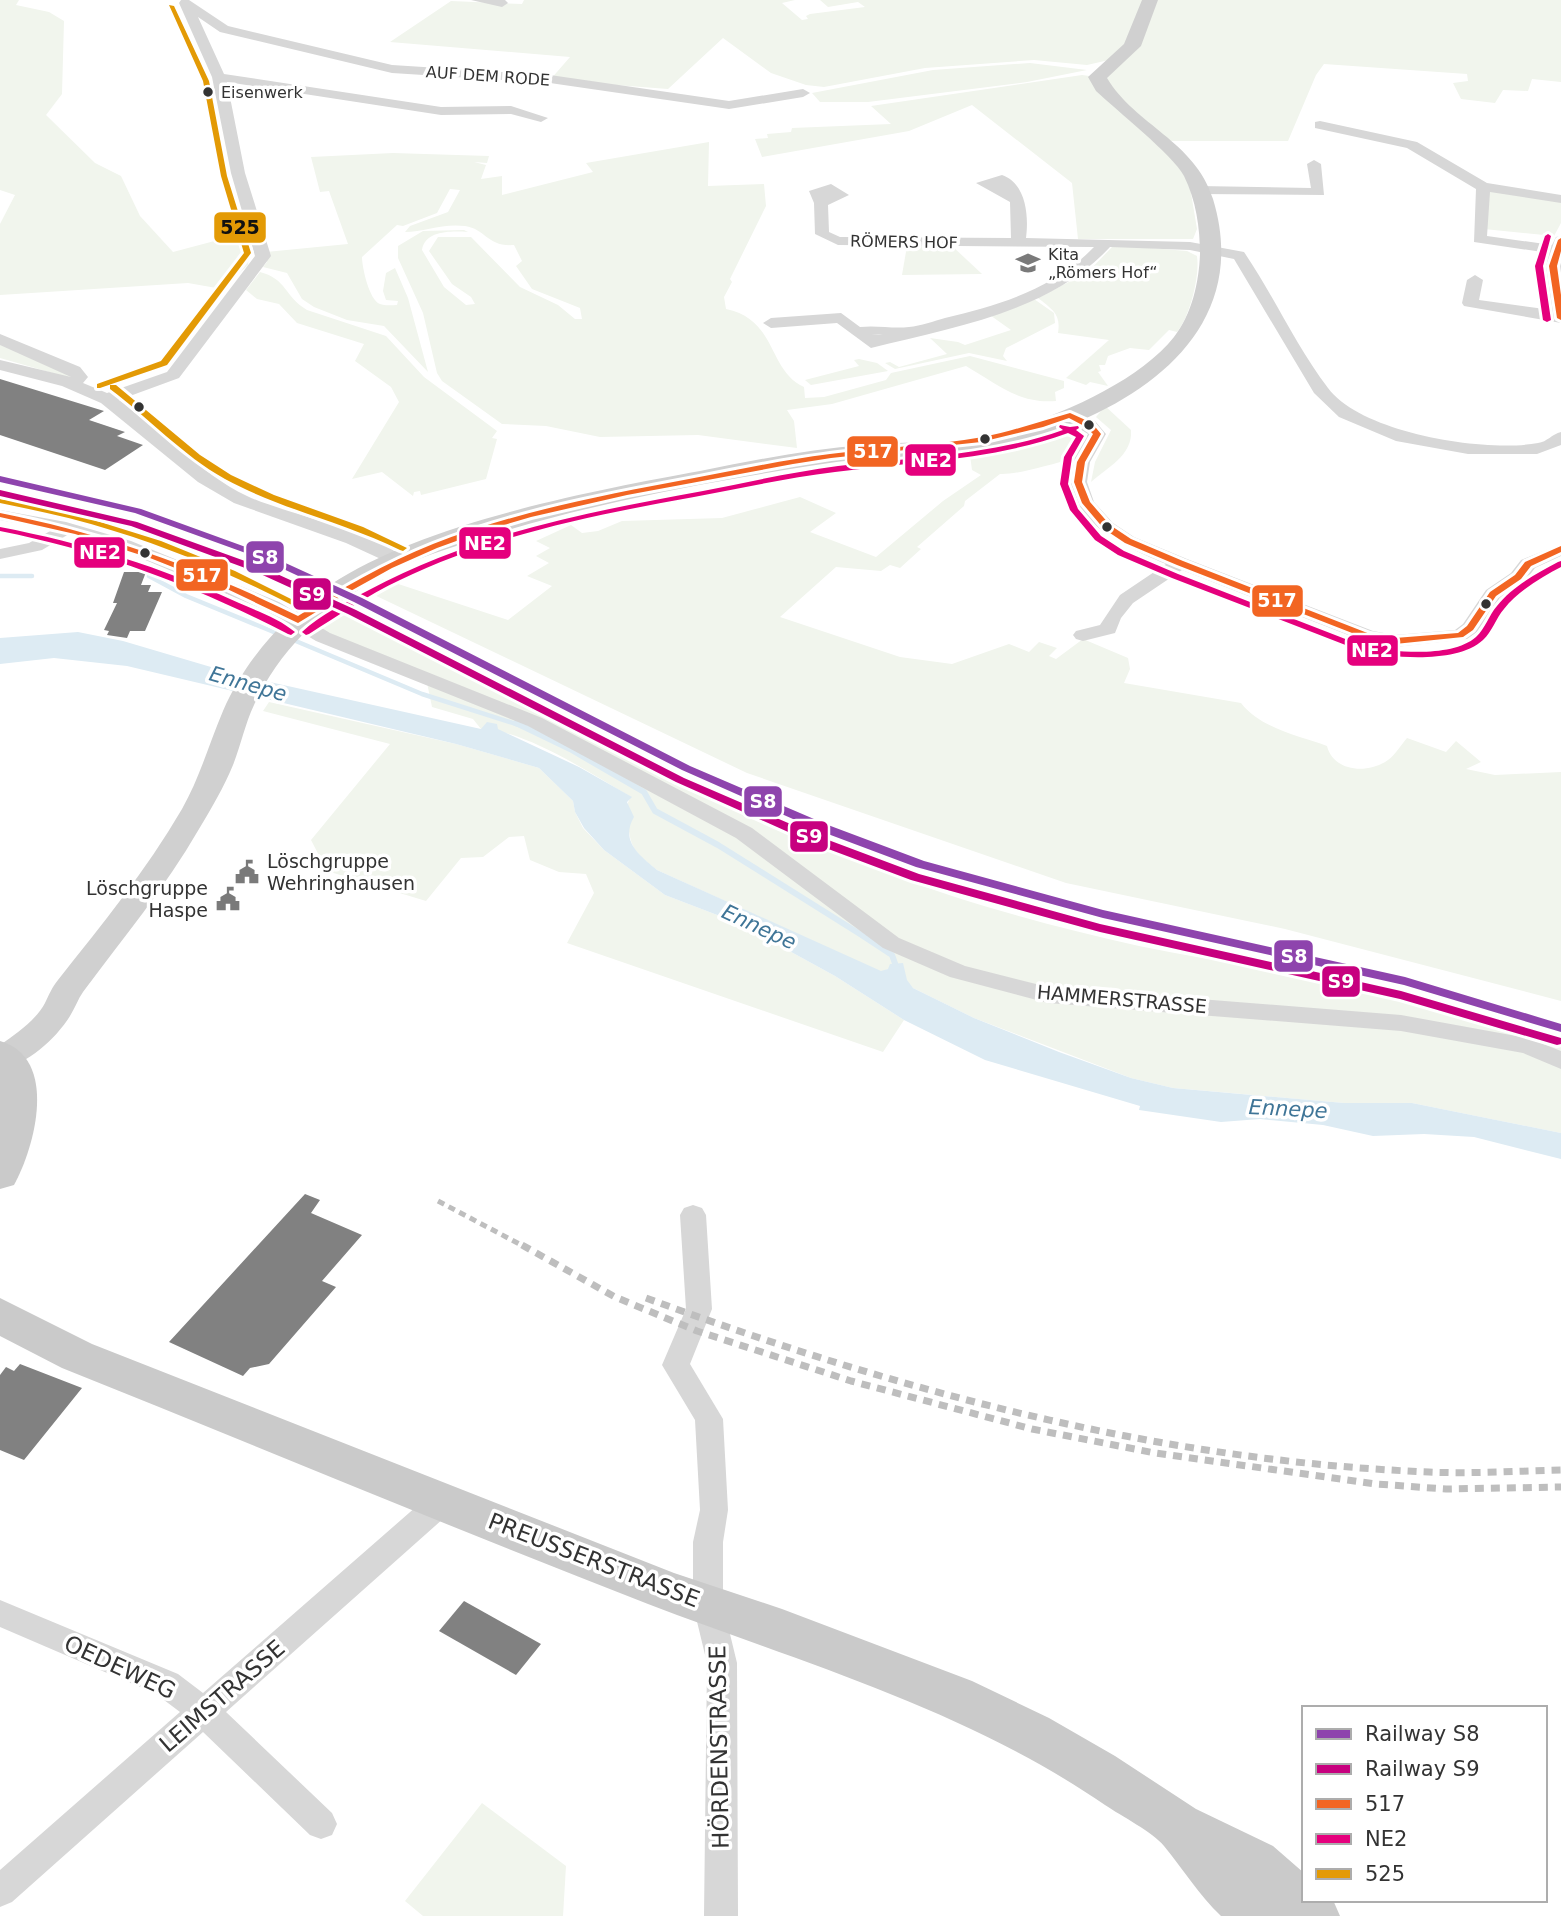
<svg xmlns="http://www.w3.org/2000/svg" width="1561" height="1916" font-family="'DejaVu Sans',sans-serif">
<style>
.green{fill:#f1f5ed}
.water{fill:#ddebf3}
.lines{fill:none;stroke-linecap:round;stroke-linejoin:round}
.stream-far1{stroke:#ddebf3;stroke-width:4.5}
.stream{stroke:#ddebf3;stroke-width:6}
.building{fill:#818181}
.street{fill:#d7d7d7;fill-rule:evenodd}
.secondary{fill:#d0d0d0;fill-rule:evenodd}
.primary{fill:#cacaca;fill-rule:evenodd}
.rail-far1{stroke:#bebebe;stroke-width:5;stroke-dasharray:7 5;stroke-linecap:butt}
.rail{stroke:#bebebe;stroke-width:7;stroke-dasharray:9 7;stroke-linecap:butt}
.bus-1-casing{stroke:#fff;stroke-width:6}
.bus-2-casing{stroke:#fff;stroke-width:6}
.bus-3-casing{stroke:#fff;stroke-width:6}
.bus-1{fill:#f26522;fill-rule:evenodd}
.bus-2{fill:#e5007d;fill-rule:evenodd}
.bus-3{fill:#e39a05;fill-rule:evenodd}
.rail-1-casing{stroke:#fff;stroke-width:6}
.rail-2-casing{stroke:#fff;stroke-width:6}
.rail-1{fill:#8e44ad;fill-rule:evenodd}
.rail-2{fill:#c7007f;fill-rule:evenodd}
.bus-dot{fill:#333;stroke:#fff;stroke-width:2.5}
.labels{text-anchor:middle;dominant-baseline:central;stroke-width:7;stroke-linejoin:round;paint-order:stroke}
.far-street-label{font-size:16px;fill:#333;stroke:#fff}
.far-bus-label{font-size:16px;fill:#333;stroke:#fff;text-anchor:start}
.far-poi-label{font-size:16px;fill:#333;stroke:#fff;text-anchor:start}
.poi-label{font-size:19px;fill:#333;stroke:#fff;text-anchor:start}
.street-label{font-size:19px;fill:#333;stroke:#fff}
.water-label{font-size:21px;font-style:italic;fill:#3f7597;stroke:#fff}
.near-street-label{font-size:23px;fill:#333;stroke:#fff}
.line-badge{stroke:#fff;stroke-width:2.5}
.badge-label{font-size:19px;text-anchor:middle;font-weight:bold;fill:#fff}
.pale-badge-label{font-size:19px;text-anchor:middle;font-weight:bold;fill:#111}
</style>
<rect width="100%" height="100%" fill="#fff"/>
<!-- green -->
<g class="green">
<polygon points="0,0 19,0 16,5 49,12 64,21 62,94 46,115 95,163 121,176 140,216 173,252 222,239 250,247 248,265 222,289 188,283 0,295 0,224 15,195 0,190"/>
<polygon points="524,0 795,0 782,3 802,20 808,19 806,16 810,14 865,7 858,2 828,7 820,0 1561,0 1561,82 1532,79 1528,91 1503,90 1495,103 1461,99 1453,83 1468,81 1467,74 1324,64 1316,75 1288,141 1167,141 1188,175 1197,229 1193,239 1078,239 1072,183 972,105 909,131 762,157 755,139 768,138 767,134 791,132 792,128 891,124 871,106 1082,75 1097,77 1109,60 1087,65 1034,60 925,68 824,87 806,85 771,73 723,38 668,89 550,80 570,57 390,42 451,1 522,4"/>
<polygon points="1030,63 1087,70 1027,82 868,102 820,102 812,93 933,70"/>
<path d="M709 142 708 186 764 184 766 206 730 279 732 282 724 297 726 309C778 320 767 370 804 387L805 398 824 397 886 380 891 373 970 356 1064 381V388L1055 392 1056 401C1019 404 997 384 966 366L832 404 787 410 794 421 797 448 698 435 600 437 546 426 502 424 442 381 437 373 423 313 398 258V246L423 231 464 230 468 232C452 231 425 230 422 250L444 287 466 305 475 304 471 297 452 284 429 251 438 237H471L520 287 558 305 575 319H582L580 308 532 289 516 266 522 261 514 245C487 247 486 229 465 226 443 223 424 232 405 232L410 226 448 212 460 190 450 189 437 213 403 226 397 225 362 257C362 267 369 300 380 304 385 306 392 305 397 305L398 301 386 300 383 291 386 273 395 268 408 298 428 372 384 326 347 320 314 307 302 299 287 273 263 267 267 262 266 252 348 244 329 191 320 192 311 157 393 153 489 156 487 163 474 162 486 165 481 179 502 176V195L593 172 586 163Z"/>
<polygon points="1486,189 1561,199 1561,223 1554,236 1484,229"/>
<path d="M1114 245 1187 251 1197 256C1200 275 1190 317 1177 332L1169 330 1149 350 1130 348 1108 356 1105 365H1099L1101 371 1098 372 1108 386 1090 382 1086 385 1066 378 1109 340 1058 333C1061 314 1053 310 1038 298L1088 272Z"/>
<polygon points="907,246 952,246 982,274 902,275"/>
<path d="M260 272C287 279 284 296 307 310L386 336 424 377 497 431 492 438 497 439 486 479 421 495 420 491 414 492 413 496 382 472 352 479 399 402 391 387 355 361 364 344 297 323 279 304 257 299 246 290Z"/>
<polygon points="1034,299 1054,313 1055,323 1006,348 1003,356 1007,361 969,353 895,369 885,363 890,362 899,367 947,354 930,338 958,342 965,345 1011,330 987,313"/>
<polygon points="0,342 71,371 70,378 0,358"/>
<polygon points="859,359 877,363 888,371 811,385 805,380 859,366 854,360"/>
<path d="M1105 406 1131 430C1133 455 1108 467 1091 482L1095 462 1111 430 1096 417Z"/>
<path d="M1063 427 1081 431 1086 436 1071 459C1053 464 1016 475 1000 474L965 501 964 506 917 547 921 549 900 568 890 565 881 571 836 567 780 617 900 657 952 664 1009 644 1029 652 1039 642 1057 648 1049 656 1056 659 1083 639 1128 658 1130 669 1124 683 1241 703C1260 728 1299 736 1327 746 1333 771 1367 775 1388 760 1395 755 1401 745 1407 738L1446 752 1456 741 1481 762 1466 769 1495 775 1561 772V1001L1285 929 1066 883 747 773 366 591 383 579 508 620 552 586 527 576 549 563 536 556 550 548 536 541 571 525 582 533 598 531 622 521 722 518 800 497 836 513 810 532 876 557 943 501 981 475 972 470 970 455 1014 448Z"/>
<path d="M339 608 704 786C835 865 990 913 1139 946 1218 963 1299 971 1378 986 1437 998 1504 1020 1561 1039V1133L1412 1103H1344L1231 1093 1173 1088 1131 1078 974 1018 913 988 888 969 881 972 657 870C634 852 629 847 628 818 627 809 626 804 631 797 594 775 523 729 481 729L473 719 432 707 426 678 324 631 320 625Z"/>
<polygon points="269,702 456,744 539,768 573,801 575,812 583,828 604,850 665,895 738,923 835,976 904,1020 883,1052 567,943 594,893 586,874 559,872 530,860 524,836 509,837 483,857 461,858 426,901 327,871 311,840 390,744 263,711"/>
<polygon points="482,1803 566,1866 563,1916 423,1916 405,1901"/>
</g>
<!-- water -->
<path class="water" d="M78 632 123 641 238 675 481 729 487 722 497 724 498 729 579 767 632 797 627 802 634 817C620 841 639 855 657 870L881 971 888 969 890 964 903 963 907 980 913 988 974 1018 1059 1052 1131 1078 1173 1088 1344 1103H1412L1561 1133V1159L1474 1137 1424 1134 1373 1136 1323 1125 1260 1119 1221 1122 1139 1110 1140 1106 985 1060 904 1020 835 976 738 923 665 895 604 850 584 828 575 812 573 801 539 768 456 744 127 666 54 658 0 664V638Z"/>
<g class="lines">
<!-- stream-far1 -->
<g class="stream-far1">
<polyline points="0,576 32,576"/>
<polyline points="149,576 186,596 281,635"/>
<polyline points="291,639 422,694 519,725"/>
</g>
<!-- stream -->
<polyline class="stream" points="516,723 570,749 644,792 655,811 718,845 860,934 892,955 897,969"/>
</g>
<!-- building -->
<g class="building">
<polygon points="0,379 104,411 89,420 125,432 117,436 143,445 105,470 0,435"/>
<polygon points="124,572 146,572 141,585 151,585 148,592 162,592 145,631 130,631 127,638 107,635 109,631 104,630 117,603 113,603"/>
<polygon points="305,1194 320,1200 311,1213 362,1235 322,1281 336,1287 269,1364 250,1368 243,1376 169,1342"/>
<polygon points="20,1364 82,1388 24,1460 0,1450 0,1375 6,1367 14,1371"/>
<polygon points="464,1601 541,1644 516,1675 439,1631"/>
</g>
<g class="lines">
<!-- street -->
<g class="street">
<path d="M181 0H189L228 26 392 65 550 75 729 101 803 89 810 93 803 97 729 109 550 83 392 73 220 32 198 17 224 74 441 107 511 106 548 118 541 122 511 114 441 115 227 82 245 173 271 256 179 378 119 400C164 429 198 473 247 496 282 513 385 534 405 560L396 566 346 543 234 503 198 482 101 403 62 386 0 370V360L71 377 0 345V334L80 367 88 377 83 383 107 393 167 372 255 256 231 173 212 77 179 3Z"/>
<polygon points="471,0 505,0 508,3 502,7"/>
<polygon points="1320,121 1417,142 1487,183 1561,195 1561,203 1490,192 1487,236 1552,245 1556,237 1561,236 1561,323 1464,306 1462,303 1467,280 1475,275 1483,280 1479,300 1552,310 1545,266 1549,253 1474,242 1476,189 1407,148 1315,128 1315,122"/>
<polygon points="1314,160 1321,164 1324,195 1199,194 1192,190 1199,186 1311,188 1307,164"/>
<path d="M1002 175C1026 183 1029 216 1026 238L1190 242 1244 252C1274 296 1296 346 1328 388 1361 433 1485 453 1538 443 1547 442 1552 434 1561 432V445L1537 454H1468L1396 441 1339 417 1314 393 1234 259 1190 250 1110 247C1050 312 954 327 871 348L837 323 771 328 763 323 771 318 841 313 860 327C877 325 893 329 909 327 921 326 934 321 945 318 999 305 1054 289 1094 247L838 245 815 234 814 203 809 191 831 184 849 195 828 205 829 232 840 237 1011 238 1010 202 976 183ZM879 334H883L871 335Z"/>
<path d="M1070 410 1095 421 1106 434 1090 462 1087 482 1094 502 1113 523 1134 537 1187 559 1373 631 1395 635 1455 630 1463 624 1486 590 1511 573 1521 560 1561 544V556L1535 568 1525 581 1500 598 1477 632 1467 639 1395 647 1361 640 1182 570 1133 603 1121 618 1115 633 1083 641 1076 639 1073 635 1076 631 1100 625 1120 595 1166 564C1128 548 1055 517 1072 463 1075 453 1083 443 1088 434L1064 419 1062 415 1064 411Z"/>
<polygon points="0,510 66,522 131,541 279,602 330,633 542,718 752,828 899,938 965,966 1048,987 1401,1015 1528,1038 1561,1051 1561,1069 1523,1053 1401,1031 1048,1003 950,977 883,948 736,838 528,726 316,641 265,610 119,549 69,534 42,550 0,559 0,549 29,543 52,530 0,520"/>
<polygon points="693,1205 702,1208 706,1215 712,1309 690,1364 723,1419 728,1510 723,1542 723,1605 737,1663 738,1916 704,1916 707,1663 693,1605 693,1542 700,1510 695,1420 662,1365 686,1309 680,1215 684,1208"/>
<polygon points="443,1489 453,1492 457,1501 453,1510 226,1712 332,1813 337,1824 332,1835 321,1839 310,1835 203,1732 12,1902 0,1907 0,1870 180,1712 156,1694 0,1627 0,1600 178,1674 203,1693 433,1492"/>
</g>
<!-- secondary -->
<path class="secondary" d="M1142 0H1158L1141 46 1107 78C1135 125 1195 141 1213 199 1259 350 1104 427 981 451 943 458 903 456 864 459 821 463 779 471 738 478 657 492 577 509 498 533 455 546 410 559 371 582 320 612 279 651 254 705 245 724 241 745 233 765 224 787 211 809 199 829 165 888 123 938 83 992 78 999 75 1008 70 1016 54 1041 29 1062 0 1071V1045C16 1034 36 1020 45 1003 49 995 52 987 58 980 102 924 146 871 182 809 200 777 209 744 223 711 245 660 284 616 330 585 423 523 590 491 700 471 755 460 810 449 866 445 907 441 949 444 989 435 1047 422 1137 384 1174 337 1192 314 1199 282 1200 254 1200 228 1196 200 1184 176 1173 155 1116 110 1096 91L1088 77 1124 44Z"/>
<!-- primary -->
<g class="primary">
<path d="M0 1041C59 1058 35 1147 14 1185L0 1189Z"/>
<path d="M0 1298 92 1344 674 1573 782 1609 972 1681 1049 1718 1115 1756 1196 1809 1273 1846 1304 1873V1900H1333L1340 1916H1221C1199 1895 1183 1869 1164 1846 1153 1832 1121 1816 1105 1805 965 1709 805 1664 648 1604 452 1528 257 1446 62 1368L0 1336Z"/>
</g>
<!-- rail-far1 -->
<polyline class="rail-far1" points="438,1201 525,1247"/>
<!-- rail -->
<g class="rail">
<polyline points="522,1245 615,1297 697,1331 851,1381 1032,1429 1155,1453 1376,1484 1446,1489 1561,1487"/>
<path d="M646 1298C899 1391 1158 1461 1429 1472 1473 1474 1517 1471 1561 1470"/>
</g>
<!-- bus-1 casing -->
<g class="bus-1-casing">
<g id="bus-1">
<polygon points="1561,238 1561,251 1557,266 1561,295 1561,320 1557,318 1549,266 1558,240"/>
<path d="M1070 413 1092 423 1101 434 1085 462 1082 482 1090 502 1110 525 1131 539 1183 561 1370 634 1395 638 1458 633 1467 626 1490 592 1515 575 1525 562 1561 546V552L1531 566 1521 579 1496 596 1473 630 1463 637 1395 644 1365 638 1177 565 1125 543 1104 529 1082 503 1074 482 1077 462 1093 434 1086 427 1069 418 1043 427 981 442 831 458 793 464 627 495 531 517 484 531 437 548 392 568 347 593 298 623 223 587 150 558 75 534 0 517V513C106 534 201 568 298 616 341 589 385 563 433 544 515 512 603 495 689 479 736 470 783 460 830 454 881 447 933 446 983 437 1013 431 1041 421 1070 413Z"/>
</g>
</g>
<!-- bus-2 casing -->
<g class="bus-2-casing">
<g id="bus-2">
<polygon points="1548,234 1551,236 1543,266 1551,320 1547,322 1543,320 1535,266 1545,236"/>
<path d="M1060 425 1070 427 1078 426 1079 428 1076 430 1084 436 1072 457 1068 484 1078 509 1101 536 1124 551 1178 574 1366 647C1396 652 1452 658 1476 637 1485 629 1489 615 1497 606 1512 587 1537 573 1558 562L1561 561V567C1542 577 1518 591 1504 609 1496 618 1492 632 1483 640 1457 664 1392 658 1361 651L1172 578 1118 555 1095 540 1070 510 1060 484 1064 457 1076 437 1068 433C991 461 915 461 835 472 787 478 741 488 694 497 594 515 493 535 400 580 368 595 339 615 309 634L306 635 302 632C320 615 346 602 369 590 473 534 588 512 703 491 748 482 793 472 838 466 914 457 990 456 1063 430L1059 427Z"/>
<path d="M0 527C83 543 162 567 239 603 257 611 280 619 295 632L291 635 288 634C193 585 104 552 0 531Z"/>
</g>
</g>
<!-- bus-3 casing -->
<g class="bus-3-casing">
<g id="bus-3">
<polygon points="169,5 174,6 209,81 227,176 251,253 167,365 100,388 97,388 97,384 161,361 244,253 221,176 203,81"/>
<path d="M110 385H116L200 455 231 475 274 495 363 527 407 548 403 551 400 550C343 522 280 509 225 479 182 455 149 418 110 389Z"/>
<path d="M0 499 42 506 84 517 161 541 235 571 309 608 308 610H302C241 579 180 551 114 531 77 519 39 511 0 503Z"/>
</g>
</g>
<!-- bus-1 -->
<use href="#bus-1" class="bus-1"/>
<!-- bus-2 -->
<use href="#bus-2" class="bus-2"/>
<!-- bus-3 -->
<use href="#bus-3" class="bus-3"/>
<!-- rail-1 casing -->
<g class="rail-1-casing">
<polygon id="rail-1" points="0,476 141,509 268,555 362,598 690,766 828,825 924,861 1103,910 1405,977 1561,1024 1561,1032 1404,985 1103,918 916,867 820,831 682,770 354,602 262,559 135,513 0,482"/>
</g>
<!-- rail-2 casing -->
<g class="rail-2-casing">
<polygon id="rail-2" points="0,490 137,522 264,568 356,610 684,778 823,838 919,874 1100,924 1401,991 1561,1038 1561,1044 1557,1045 1400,999 1100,932 911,880 815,844 676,782 348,614 256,572 131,526 0,496"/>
</g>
<!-- rail-1 -->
<use href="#rail-1" class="rail-1"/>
<!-- rail-2 -->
<use href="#rail-2" class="rail-2"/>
</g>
<!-- icons -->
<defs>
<g id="school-bare" transform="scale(1.89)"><path d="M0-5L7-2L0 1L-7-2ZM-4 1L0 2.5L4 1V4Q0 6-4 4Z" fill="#7a7a7a" stroke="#fff" stroke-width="2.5" paint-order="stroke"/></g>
<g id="civic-bare" transform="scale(1.89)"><path d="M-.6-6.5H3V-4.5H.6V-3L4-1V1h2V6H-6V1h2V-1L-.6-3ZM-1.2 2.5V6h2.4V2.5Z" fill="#7a7a7a" stroke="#fff" stroke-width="2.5" paint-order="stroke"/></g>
</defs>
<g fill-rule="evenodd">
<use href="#school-bare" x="1028" y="263"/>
<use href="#civic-bare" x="247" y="872"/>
<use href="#civic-bare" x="228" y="899"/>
</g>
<!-- markers -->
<g class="bus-dot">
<circle cx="208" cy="92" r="6"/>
<circle cx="139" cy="407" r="6"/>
<circle cx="1089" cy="425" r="6"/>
<circle cx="985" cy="439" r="6"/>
<circle cx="1107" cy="527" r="6"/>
<circle cx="145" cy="553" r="6"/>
<circle cx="1486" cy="604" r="6"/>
</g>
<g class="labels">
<!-- far-street labels -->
<g class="far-street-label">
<text transform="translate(488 76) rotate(4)">AUF DEM RODE</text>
<text transform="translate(904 242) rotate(1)">RÖMERS HOF</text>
</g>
<!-- far-bus labels -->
<g class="far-bus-label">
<text x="221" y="92">Eisenwerk</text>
</g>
<!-- far-poi labels -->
<g class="far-poi-label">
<text x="1048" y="254">Kita<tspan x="1048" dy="18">„Römers Hof“</tspan></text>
</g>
<!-- poi labels -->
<g class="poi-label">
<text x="267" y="861">Löschgruppe<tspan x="267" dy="22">Wehringhausen</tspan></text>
<text x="208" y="888" text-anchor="end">Löschgruppe<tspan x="208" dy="22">Haspe</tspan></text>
</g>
<!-- street labels -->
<g class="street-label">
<text transform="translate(1122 999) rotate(5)">HAMMERSTRASSE</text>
</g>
<!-- water labels -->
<g class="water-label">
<text transform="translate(248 684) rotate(16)">Ennepe</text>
<text transform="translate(759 927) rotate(25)">Ennepe</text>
<text transform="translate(1288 1109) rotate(3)">Ennepe</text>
</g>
<!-- near-street labels -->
<g class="near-street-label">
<text transform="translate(594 1560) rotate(21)">PREUSSERSTRASSE</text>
<text transform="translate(120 1667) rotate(25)">OEDEWEG</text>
<text transform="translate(222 1696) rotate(-41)">LEIMSTRASSE</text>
<text transform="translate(719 1747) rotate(-91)">HÖRDENSTRASSE</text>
</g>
</g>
<g class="line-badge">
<rect x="213" y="211" width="54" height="33" rx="7" fill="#e39a05"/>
<rect x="846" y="435" width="53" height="33" rx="7" fill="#f26522"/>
<rect x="904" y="443" width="53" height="34" rx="7" fill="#e5007d"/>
<rect x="458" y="526" width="54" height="34" rx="7" fill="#e5007d"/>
<rect x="73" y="536" width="53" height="33" rx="7" fill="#e5007d"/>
<rect x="245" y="540" width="40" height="34" rx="7" fill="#8e44ad"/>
<rect x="175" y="558" width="54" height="34" rx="7" fill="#f26522"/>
<rect x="292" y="577" width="40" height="34" rx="7" fill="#c7007f"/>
<rect x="1251" y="584" width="53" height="34" rx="7" fill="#f26522"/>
<rect x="1346" y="634" width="53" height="33" rx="7" fill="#e5007d"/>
<rect x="743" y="785" width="40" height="33" rx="7" fill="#8e44ad"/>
<rect x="789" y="820" width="40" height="33" rx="7" fill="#c7007f"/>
<rect x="1273" y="939" width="41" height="34" rx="7" fill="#8e44ad"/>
<rect x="1321" y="965" width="40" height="33" rx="7" fill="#c7007f"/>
</g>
<g class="badge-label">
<text x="873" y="458">517</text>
<text x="931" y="467">NE2</text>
<text x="485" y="550">NE2</text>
<text x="100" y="559">NE2</text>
<text x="265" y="564">S8</text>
<text x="202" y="582">517</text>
<text x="312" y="601">S9</text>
<text x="1277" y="607">517</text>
<text x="1372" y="657">NE2</text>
<text x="763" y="808">S8</text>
<text x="809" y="843">S9</text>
<text x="1294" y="963">S8</text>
<text x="1341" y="988">S9</text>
</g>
<g class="pale-badge-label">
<text x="240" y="234">525</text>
</g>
<!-- legend -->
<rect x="1302" y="1706" width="245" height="196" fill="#ffffff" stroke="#adadad" stroke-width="2"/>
<rect x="1316" y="1729" width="35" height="10" fill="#8e44ad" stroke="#adadad" stroke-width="2"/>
<text x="1365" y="1741" font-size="21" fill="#333333">Railway S8</text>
<rect x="1316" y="1764" width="35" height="10" fill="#c7007f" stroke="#adadad" stroke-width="2"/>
<text x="1365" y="1776" font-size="21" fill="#333333">Railway S9</text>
<rect x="1316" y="1799" width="35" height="10" fill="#f26522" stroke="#adadad" stroke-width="2"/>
<text x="1365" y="1811" font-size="21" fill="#333333">517</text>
<rect x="1316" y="1834" width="35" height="10" fill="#e5007d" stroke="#adadad" stroke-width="2"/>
<text x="1365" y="1846" font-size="21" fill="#333333">NE2</text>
<rect x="1316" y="1869" width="35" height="10" fill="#e39a05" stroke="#adadad" stroke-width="2"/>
<text x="1365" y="1881" font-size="21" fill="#333333">525</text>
</svg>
